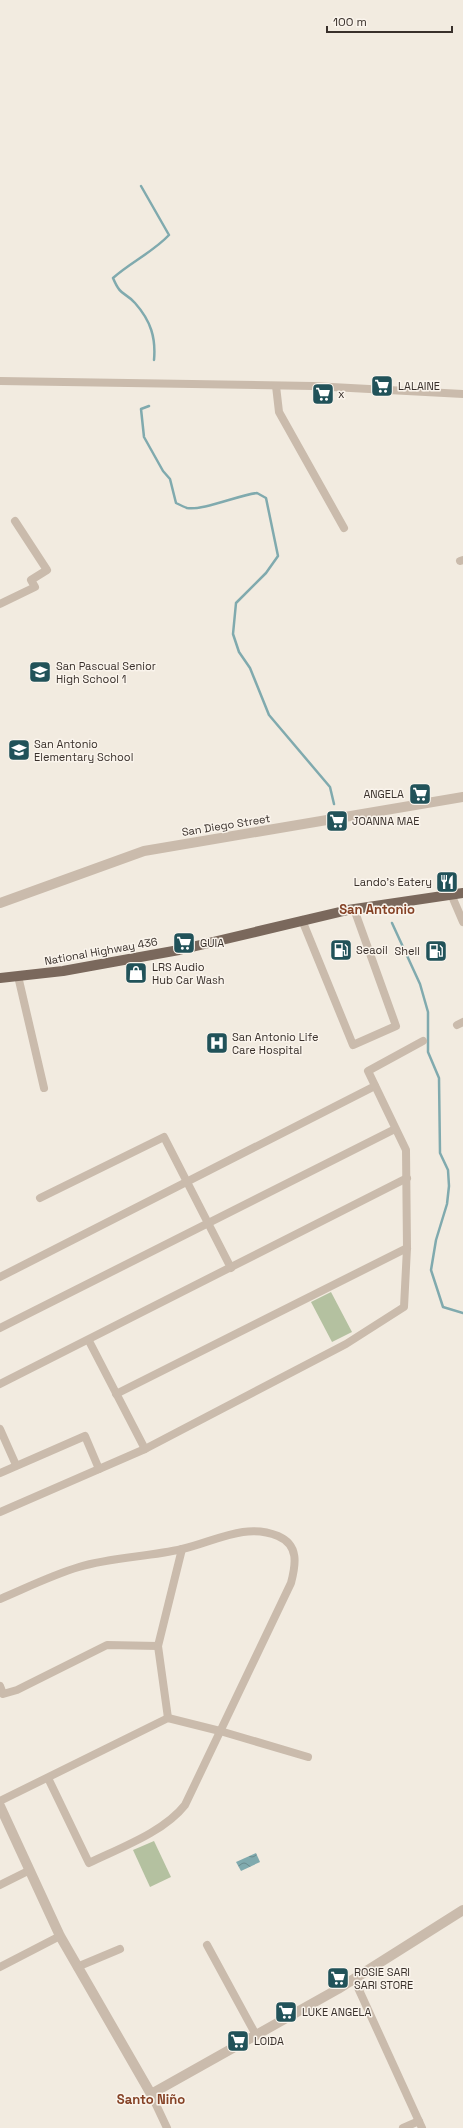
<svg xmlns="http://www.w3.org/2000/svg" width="463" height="2128" font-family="'Space Grotesk',sans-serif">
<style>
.garden{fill:#b4c1a0}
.water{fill:url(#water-waves)}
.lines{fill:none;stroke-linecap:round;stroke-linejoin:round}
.stream{stroke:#80aaae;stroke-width:2.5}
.minor{stroke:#cabbac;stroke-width:8}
.tertiary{stroke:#cabbac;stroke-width:10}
.primary{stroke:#7a685c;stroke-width:10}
.labels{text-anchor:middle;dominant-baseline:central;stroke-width:3;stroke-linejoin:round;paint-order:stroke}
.poi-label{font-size:11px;fill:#39302b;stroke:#faf4ec;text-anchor:start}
.street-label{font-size:11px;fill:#39302b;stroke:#faf4ec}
.quarter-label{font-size:13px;font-weight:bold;fill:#854226;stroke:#faf4ec}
</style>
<defs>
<pattern id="water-waves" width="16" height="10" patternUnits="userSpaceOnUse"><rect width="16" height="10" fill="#80aaae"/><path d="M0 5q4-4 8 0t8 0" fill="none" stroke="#6a8b8e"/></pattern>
</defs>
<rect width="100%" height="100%" fill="#f2ebe0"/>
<!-- garden -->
<g class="garden">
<polygon points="331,1292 352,1332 332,1342 311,1302"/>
<polygon points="154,1841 171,1877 150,1887 133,1850"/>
</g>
<!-- water -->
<polygon class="water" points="256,1853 260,1862 241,1871 236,1862"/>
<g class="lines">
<!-- stream -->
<g class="stream">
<path d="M141 186 169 235C153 252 131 262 113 278 121 297 124 291 135 303 151 321 156 338 154 360"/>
<path d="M149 406 141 409 144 437 163 471 170 479 176 503C180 505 184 507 187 508 202 511 239 495 257 493L266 498 278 556 266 573 236 603 233 634 239 652 250 668 269 715 330 787 334 804"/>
<polyline points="392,923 420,984 428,1012 428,1052 439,1078 440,1153 448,1170 449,1186 447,1204 436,1240 431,1270 443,1307 463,1313"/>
</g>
<!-- minor -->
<g class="minor">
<polyline points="0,381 313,386 463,394"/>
<polyline points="276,386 279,412 344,528"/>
<polyline points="460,561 463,560"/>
<polyline points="0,604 35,587 31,580 47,570 15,521"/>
<polyline points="451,894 463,922"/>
<polyline points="302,920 353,1045 396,1026 354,909"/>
<polyline points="18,976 44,1088"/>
<polyline points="457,1025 463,1022"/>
<polyline points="40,1198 164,1137 231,1268"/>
<polyline points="0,1277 375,1086"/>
<polyline points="0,1328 395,1129"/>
<polyline points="89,1341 145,1449"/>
<polyline points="0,1384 407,1178"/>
<polyline points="116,1394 407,1248"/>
<polyline points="0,1429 16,1465"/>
<polyline points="0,1473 85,1436 99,1469"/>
<polyline points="0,1512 145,1449 346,1344 404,1307 407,1248 406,1150 368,1071 423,1041"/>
<path d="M0 1599C26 1588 52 1575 79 1567 112 1557 148 1557 182 1549 214 1542 245 1522 278 1536 299 1545 296 1564 291 1583L185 1805C164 1832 120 1848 89 1863L48 1778"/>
<polyline points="0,1686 3,1694 17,1690 107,1645 158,1646"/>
<polyline points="168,1718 158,1646 182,1549"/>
<polyline points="0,1801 168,1718 220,1731 308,1757"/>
<polyline points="0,1885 30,1870"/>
<polyline points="207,1945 256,2035"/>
<polyline points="0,1967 60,1936"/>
<polyline points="77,1967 120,1949"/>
<polyline points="354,1979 422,2128"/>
<polyline points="151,2094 167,2128"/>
<polyline points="403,2128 419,2121"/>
</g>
<!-- tertiary -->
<g class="tertiary">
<polyline points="0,903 144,851 463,797"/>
<polyline points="0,1806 60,1936 151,2094 338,1989 463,1910"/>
</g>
<!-- primary -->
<polyline class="primary" points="0,978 63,971 107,963 179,950 348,910 463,893"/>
</g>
<!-- icons -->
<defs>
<g id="supermarket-square" transform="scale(1.15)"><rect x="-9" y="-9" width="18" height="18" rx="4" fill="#215259" stroke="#faf4ec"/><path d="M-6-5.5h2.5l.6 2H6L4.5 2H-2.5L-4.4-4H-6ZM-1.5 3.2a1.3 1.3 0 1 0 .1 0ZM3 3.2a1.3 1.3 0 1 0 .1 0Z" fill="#fff"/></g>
<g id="school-square" transform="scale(1.15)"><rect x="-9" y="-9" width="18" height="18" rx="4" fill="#215259" stroke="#faf4ec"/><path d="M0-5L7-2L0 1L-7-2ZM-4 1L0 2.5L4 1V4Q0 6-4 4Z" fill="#fff"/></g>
<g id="restaurant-square" transform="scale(1.15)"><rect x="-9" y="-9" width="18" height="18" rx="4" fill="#215259" stroke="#faf4ec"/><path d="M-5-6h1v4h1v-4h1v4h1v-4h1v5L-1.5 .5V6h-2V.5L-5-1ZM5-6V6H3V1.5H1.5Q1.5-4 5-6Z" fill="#fff"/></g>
<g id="fuel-square" transform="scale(1.15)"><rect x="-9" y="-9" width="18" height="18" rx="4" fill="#215259" stroke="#faf4ec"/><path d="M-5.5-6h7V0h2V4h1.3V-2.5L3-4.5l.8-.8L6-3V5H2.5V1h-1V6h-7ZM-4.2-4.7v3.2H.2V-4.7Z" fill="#fff"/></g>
<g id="shop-square" transform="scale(1.15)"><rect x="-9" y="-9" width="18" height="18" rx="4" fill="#215259" stroke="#faf4ec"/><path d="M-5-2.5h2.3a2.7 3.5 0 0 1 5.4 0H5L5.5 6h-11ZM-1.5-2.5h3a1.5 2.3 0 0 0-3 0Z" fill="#fff"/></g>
<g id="hospital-square" transform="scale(1.15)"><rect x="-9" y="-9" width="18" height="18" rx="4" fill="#215259" stroke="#faf4ec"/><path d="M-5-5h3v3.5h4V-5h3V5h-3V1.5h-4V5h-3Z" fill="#fff"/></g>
</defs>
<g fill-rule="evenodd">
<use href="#supermarket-square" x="382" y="386"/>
<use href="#supermarket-square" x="323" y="394"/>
<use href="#school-square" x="40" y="672"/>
<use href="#school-square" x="19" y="750"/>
<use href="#supermarket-square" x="420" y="794"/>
<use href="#supermarket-square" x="337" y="821"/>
<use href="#restaurant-square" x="447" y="882"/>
<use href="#supermarket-square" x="184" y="943"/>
<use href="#fuel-square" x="341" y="950"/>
<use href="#fuel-square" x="436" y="951"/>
<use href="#shop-square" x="136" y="973"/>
<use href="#hospital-square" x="217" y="1043"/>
<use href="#supermarket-square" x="338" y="1978"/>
<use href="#supermarket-square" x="286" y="2012"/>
<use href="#supermarket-square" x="238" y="2041"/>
</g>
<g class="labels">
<!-- poi labels -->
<g class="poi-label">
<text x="398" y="386">LALAINE</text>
<text x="338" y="394">x</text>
<text x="56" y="666">San Pascual Senior<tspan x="56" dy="13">High School 1</tspan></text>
<text x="34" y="744">San Antonio<tspan x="34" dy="13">Elementary School</tspan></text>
<text x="404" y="794" text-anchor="end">ANGELA</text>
<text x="352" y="821">JOANNA MAE</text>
<text x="432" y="882" text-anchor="end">Lando's Eatery</text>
<text x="200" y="943">GUIA</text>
<text x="356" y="950">Seaoil</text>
<text x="420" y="951" text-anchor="end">Shell</text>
<text x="152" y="967">LRS Audio<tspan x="152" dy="13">Hub Car Wash</tspan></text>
<text x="232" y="1037">San Antonio Life<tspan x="232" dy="13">Care Hospital</tspan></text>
<text x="354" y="1972">ROSIE SARI<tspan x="354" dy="13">SARI STORE</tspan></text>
<text x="302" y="2012">LUKE ANGELA</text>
<text x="254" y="2041">LOIDA</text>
</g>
<!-- street labels -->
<g class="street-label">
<text transform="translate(226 825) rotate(-9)">San Diego Street</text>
<text transform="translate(101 951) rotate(-10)">National Highway 436</text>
</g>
<!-- quarter labels -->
<g class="quarter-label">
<text x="377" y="909">San Antonio</text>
<text x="151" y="2099">Santo Niño</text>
</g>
</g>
<!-- scale -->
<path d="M327 26v6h125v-6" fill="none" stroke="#39302b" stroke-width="2"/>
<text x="333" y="26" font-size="12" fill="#39302b" stroke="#faf4ec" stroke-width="3" paint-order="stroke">100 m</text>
</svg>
